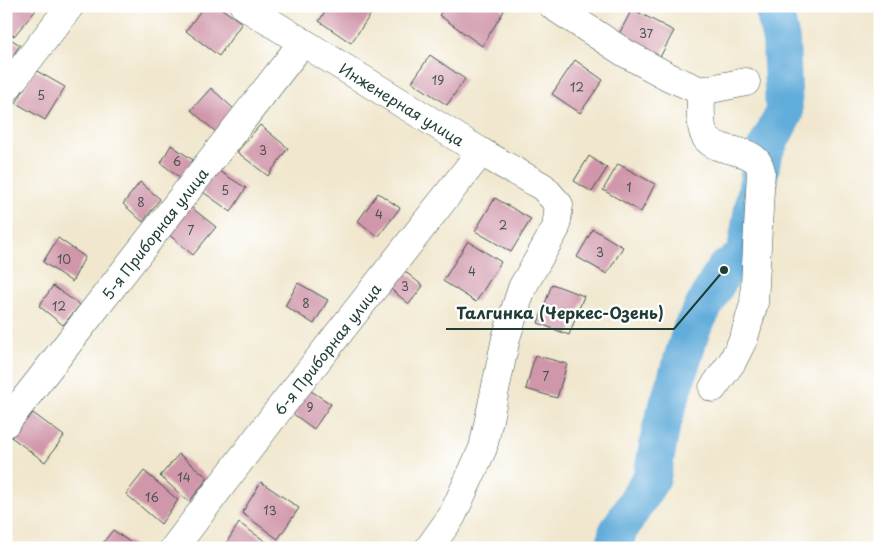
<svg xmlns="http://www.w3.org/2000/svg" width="886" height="554" font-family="'Playpen Sans',sans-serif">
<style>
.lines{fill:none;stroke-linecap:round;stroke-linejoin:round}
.river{stroke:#61acda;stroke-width:38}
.building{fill:#d097aa}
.minor-casing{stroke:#3e564b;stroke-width:29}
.minor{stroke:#fff;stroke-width:28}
.labels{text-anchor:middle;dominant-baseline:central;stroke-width:4.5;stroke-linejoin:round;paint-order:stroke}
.number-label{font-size:12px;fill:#4b5452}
.street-label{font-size:15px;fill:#1f3d34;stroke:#fff}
.leader{fill:none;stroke:#1f3d34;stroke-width:2}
.callout-dot{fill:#1f3d34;stroke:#fff;stroke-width:2}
.callout-label{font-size:16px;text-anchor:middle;font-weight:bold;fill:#1f3d34;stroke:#fff;stroke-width:4.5;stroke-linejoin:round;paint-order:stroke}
</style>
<rect width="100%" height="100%" fill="#fff"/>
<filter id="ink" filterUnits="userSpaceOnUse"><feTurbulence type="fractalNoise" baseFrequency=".02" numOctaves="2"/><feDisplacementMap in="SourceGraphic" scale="10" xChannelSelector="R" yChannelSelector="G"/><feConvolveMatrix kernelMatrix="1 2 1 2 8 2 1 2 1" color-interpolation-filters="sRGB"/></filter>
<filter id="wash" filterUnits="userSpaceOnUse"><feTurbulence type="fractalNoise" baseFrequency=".0096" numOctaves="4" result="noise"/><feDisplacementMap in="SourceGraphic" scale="20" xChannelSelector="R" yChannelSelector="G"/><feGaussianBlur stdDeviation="1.12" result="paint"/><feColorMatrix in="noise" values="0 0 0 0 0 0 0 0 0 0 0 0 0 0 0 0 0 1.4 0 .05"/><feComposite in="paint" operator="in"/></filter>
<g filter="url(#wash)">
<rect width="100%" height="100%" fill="#f0e7ce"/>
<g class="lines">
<!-- river -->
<polyline class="river" points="615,548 617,533 652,477 661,428 692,328 724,270 745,256 754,203 763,154 784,114 781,40 773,6"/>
</g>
<g id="blocks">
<!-- building -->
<g class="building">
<polygon points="6,6 32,6 36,10 14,36 6,30"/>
<polygon points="204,6 218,6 242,23 219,56 186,31"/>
<polygon points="329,6 366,6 373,11 351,43 319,21"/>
<polygon points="446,6 498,6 504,11 482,46 439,15"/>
<polygon points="632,9 674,31 660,57 619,34"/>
<polygon points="6,36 20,45 8,62 6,61"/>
<polygon points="430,55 465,79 447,105 412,82"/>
<polygon points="575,60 603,80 580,113 552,94"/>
<polygon points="35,70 65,87 45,120 16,103"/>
<polygon points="211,88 235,110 217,133 191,110"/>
<polygon points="260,125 288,148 268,176 237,152"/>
<polygon points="171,145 193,160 180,178 161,163"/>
<polygon points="589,156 607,168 592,192 574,181"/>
<polygon points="618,164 655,184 641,212 603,190"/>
<polygon points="216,169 246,188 231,212 203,192"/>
<polygon points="140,182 160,199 143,222 123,204"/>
<polygon points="378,193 400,208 378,237 358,221"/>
<polygon points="495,198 531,219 511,252 475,231"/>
<polygon points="187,204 216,227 193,255 167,233"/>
<polygon points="593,229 623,247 607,274 577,257"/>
<polygon points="58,238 85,257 72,282 43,262"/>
<polygon points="468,241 501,262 476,302 443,281"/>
<polygon points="402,269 423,286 409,304 387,286"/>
<polygon points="298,283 328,300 314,324 285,306"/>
<polygon points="552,284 584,296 569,335 538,323"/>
<polygon points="53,286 80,305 63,325 39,306"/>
<polygon points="535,355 567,364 557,398 526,389"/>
<polygon points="305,387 331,404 314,429 289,411"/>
<polygon points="33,413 64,436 45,462 11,437"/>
<polygon points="179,454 208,478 189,502 160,476"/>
<polygon points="144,471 178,500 161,524 126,494"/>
<polygon points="261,482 299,508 278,539 242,513"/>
<polygon points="239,523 275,548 223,548"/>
<polygon points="113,530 138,548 99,548"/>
</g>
</g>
</g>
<g filter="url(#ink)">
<use href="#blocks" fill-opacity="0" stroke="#3e564b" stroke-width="1"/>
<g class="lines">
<!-- minor casing -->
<g class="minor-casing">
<g id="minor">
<path id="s1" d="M244 6 481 152 543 187 559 205 556 228 522 288 506 338 483 448 452 516 429 548"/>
<polyline points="553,6 625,53 669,77 701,91 746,82"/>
<polyline points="6,89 70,6"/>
<path d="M701 91C701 103 699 128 706 138 717 152 743 148 756 160 759 163 760 167 761 171L754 303 744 338 732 362 713 388"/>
<path id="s2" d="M6 423 303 42"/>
<path id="s3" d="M174 548 280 408 481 152"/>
</g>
</g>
<!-- minor -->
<use href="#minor" class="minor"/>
</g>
</g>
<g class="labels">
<!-- number labels -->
<g class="number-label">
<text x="646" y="33">37</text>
<text x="438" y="80">19</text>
<text x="577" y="87">12</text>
<text x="41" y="95">5</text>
<text x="263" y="150">3</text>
<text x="177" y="161">6</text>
<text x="629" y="187">1</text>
<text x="225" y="190">5</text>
<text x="141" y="202">8</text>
<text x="379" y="214">4</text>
<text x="503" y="225">2</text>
<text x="191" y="230">7</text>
<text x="600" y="252">3</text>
<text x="64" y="259">10</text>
<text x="472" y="271">4</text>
<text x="405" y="286">3</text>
<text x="306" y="303">8</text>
<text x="59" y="306">12</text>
<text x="546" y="376">7</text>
<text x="310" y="407">9</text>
<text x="184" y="477">14</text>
<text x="152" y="497">16</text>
<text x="270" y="510">13</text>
</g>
<!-- street labels -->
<g class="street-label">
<text stroke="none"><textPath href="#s1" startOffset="186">Инженерная улица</textPath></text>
<text stroke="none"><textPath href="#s2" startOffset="241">5-я Приборная улица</textPath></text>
<text stroke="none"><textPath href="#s3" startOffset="251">6-я Приборная улица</textPath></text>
</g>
</g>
<!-- callouts -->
<path class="leader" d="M724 270L674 329H446"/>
<circle class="callout-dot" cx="724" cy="270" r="5"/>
<g class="callout-label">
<text x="560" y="319">Талгинка (Черкес-Озень)</text>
</g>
<!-- margin -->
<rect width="886" height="554" fill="none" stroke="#fff" stroke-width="25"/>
</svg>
